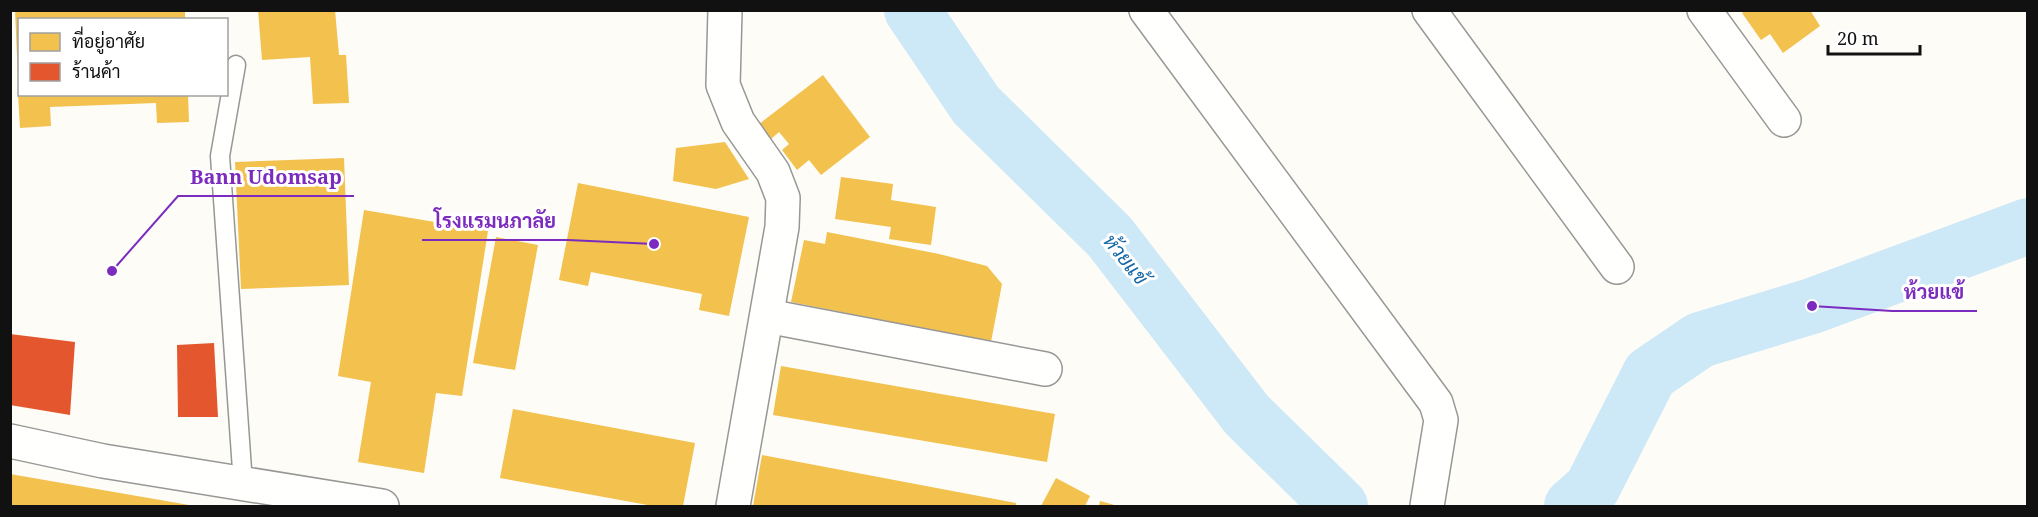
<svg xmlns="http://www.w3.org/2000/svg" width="2038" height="517" font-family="'Noto Serif',Sarabun,serif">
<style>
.homes{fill:#f2c14e}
.shops{fill:#e4572e}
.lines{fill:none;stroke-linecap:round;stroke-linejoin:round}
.river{stroke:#cde8f7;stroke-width:56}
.service-casing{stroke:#979795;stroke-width:21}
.minor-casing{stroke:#979795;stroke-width:36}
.service{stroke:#fffffe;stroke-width:18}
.minor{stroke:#fffffe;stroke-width:33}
.labels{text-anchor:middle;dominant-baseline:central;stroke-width:6;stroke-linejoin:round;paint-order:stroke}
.water-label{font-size:20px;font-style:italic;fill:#1768a6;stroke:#fff}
.leader{fill:none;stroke:#7b2cbf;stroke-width:2}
.callout-dot{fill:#7b2cbf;stroke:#fff;stroke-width:2}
.callout-label{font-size:20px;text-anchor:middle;font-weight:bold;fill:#7b2cbf;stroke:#fff;stroke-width:6;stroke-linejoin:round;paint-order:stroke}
</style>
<rect width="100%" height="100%" fill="#fdfcf7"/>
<!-- homes -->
<g class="homes">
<polygon points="15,10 185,10 185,20 20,20 20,80 18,80"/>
<polygon points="258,10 335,10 339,55 346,55 349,103 313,104 310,57 262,60"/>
<polygon points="1746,10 1810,10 1820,26 1783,53 1770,34 1761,40 1742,13"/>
<polygon points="823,75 870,137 821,175 809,160 797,170 782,150 789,144 779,132 771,139 759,124"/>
<polygon points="18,94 188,94 189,122 157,123 156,103 50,107 51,126 20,128"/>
<polygon points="725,142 749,179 716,189 673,181 676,148"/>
<polygon points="344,158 349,285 241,289 235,162"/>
<polygon points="841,177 893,184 891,200 936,207 931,245 889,239 891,227 835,219"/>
<polygon points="578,183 749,217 729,316 699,310 702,294 591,272 588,286 559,280"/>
<polygon points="364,210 488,231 462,396 436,393 424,473 358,462 371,382 338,376"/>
<polygon points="827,232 939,254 987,266 1002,284 991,342 791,302 804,240 825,244"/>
<polygon points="496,237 538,245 515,370 473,363"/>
<polygon points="781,366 1055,414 1047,462 773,415"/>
<polygon points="513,409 695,443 683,506 653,506 500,478"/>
<polygon points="762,455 1016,503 1016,506 753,506"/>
<polygon points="10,474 189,505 189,506 10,506"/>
<polygon points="1056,478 1090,496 1085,506 1041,506"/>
<polygon points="1100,501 1118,506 1099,506"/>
</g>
<!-- shops -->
<g class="shops">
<polygon points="10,334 75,342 70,415 10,405"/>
<polygon points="214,343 218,417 178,417 177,345"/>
</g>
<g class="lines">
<!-- river -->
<g class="river">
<polyline points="912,10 976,105 1110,237 1247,415 1340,506"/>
<polyline points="1572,506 1592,488 1650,374 1700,340 1812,306 2028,226"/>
</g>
<!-- service casing -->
<g class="service-casing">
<polyline id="service" points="236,65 220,156 243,484"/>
</g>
<!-- minor casing -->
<g class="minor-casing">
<g id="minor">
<polyline points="725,10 723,85 738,122 773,172 783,198 782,227 733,506"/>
<polyline points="1146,10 1436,403 1441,420 1427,506"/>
<polyline points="1429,10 1617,267"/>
<polyline points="1704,10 1784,120"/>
<polyline points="767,316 1045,369"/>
<polyline points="10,441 103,461 382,506"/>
</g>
</g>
<!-- service -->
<use href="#service" class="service"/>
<!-- minor -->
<use href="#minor" class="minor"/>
</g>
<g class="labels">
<!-- water labels -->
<g class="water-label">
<text transform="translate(1126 259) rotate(51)">ห้วยแข้</text>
</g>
</g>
<!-- callouts -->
<path class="leader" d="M112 271L178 196H354M654 244L568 240H422M1812 306L1892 311H1977"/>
<g class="callout-dot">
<circle cx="112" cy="271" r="6"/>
<circle cx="654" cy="244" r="6"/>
<circle cx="1812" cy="306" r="6"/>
</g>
<g class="callout-label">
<text x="266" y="184">Bann Udomsap</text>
<text x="495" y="228">โรงแรมนภาลัย</text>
<text x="1934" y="299">ห้วยแข้</text>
</g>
<!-- border -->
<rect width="2038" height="517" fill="none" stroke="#111111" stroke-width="24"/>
<!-- legend -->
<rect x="18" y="18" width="210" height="78" fill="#ffffff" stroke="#a0a0a0" stroke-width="1.5"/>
<rect x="30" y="33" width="30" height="18" fill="#f2c14e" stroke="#a0a0a0" stroke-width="1.5"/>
<text x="72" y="48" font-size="18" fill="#111111">ที่อยู่อาศัย</text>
<rect x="30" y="63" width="30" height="18" fill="#e4572e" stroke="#a0a0a0" stroke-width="1.5"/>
<text x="72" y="78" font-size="18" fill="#111111">ร้านค้า</text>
<!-- scale -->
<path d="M1828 45v9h92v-9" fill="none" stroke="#111111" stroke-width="3"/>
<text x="1837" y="45" font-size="18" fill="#111111" stroke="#ffffff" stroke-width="4.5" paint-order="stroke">20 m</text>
</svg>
